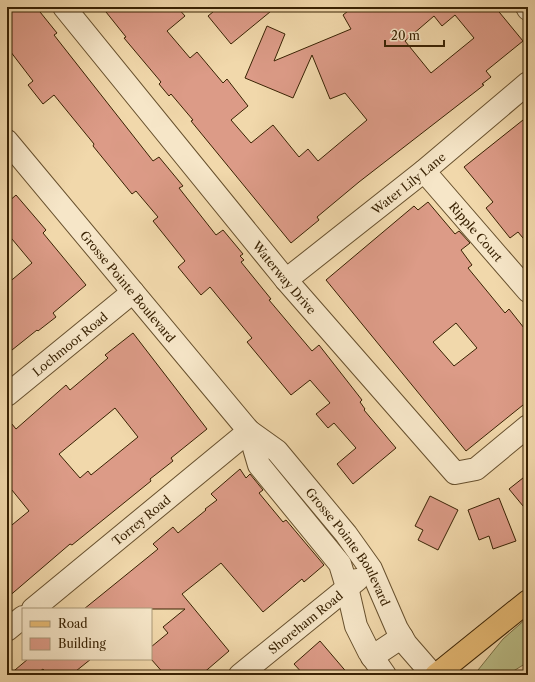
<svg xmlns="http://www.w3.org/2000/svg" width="535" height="682" font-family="'Libre Caslon Text',serif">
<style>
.green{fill:#bbbe88;stroke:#7a7046}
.building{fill:#dc9b87;stroke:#392203;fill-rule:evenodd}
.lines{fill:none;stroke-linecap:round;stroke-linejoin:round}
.minor-casing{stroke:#67502d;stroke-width:24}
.major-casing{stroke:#392203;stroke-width:24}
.minor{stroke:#f6e6c8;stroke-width:22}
.major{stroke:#e8bc76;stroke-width:22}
.labels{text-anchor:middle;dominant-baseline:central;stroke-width:3;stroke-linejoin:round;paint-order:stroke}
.street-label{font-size:12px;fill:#392203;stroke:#f6e6c8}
</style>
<rect width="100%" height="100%" fill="#f1d8ab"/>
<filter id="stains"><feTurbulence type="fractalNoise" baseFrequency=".005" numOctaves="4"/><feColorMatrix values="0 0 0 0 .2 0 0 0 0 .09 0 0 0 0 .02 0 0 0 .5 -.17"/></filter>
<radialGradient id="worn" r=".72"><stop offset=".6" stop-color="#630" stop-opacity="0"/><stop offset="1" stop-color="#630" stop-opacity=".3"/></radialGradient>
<!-- green -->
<polygon class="green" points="528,617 528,662 507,675 474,675 503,639"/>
<!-- building -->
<g class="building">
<polygon points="7,7 36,7 57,33 54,35 153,161 159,157 183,186 179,188 216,235 223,230 243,254 240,256 244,260 241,262 271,299 269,300 312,351 319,345 362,400 360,402 365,409 364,410 396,448 353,484 337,464 356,448 334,423 328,428 316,414 330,403 310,380 291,395 247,342 252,338 210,287 201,295 178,267 185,261 153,221 158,217 136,191 132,194 93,146 94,144 54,95 43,104 28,85 33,81 7,47"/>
<path d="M102 7H177L185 16 167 31 190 58 197 52 223 83 227 79 248 106 231 120 251 143 273 125 299 157 308 149 318 161 367 120 345 93 330 99 312 55 293 98 245 78 267 26 285 34 274 61 351 29 343 15 353 7H495L523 41 486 71 491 77 482 84 484 85 359 182 317 217 319 220 291 243 191 121 193 120 171 94 169 96 159 84 161 82 124 38 126 37ZM455 15 474 38 431 73 405 41 434 16 442 26Z"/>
<polygon points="219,7 276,7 231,44 208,16"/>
<polygon points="528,116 528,244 518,232 510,238 486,208 493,202 464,167"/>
<polygon points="16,195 46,230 43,233 86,285 53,313 56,317 38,331 37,330 7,354 7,284 32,263 7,233 7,203"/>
<path d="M428 202 455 234 459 231 470 243 461 250 472 265 468 268 505 313 509 309 528 333V401L466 451 326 280 414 206 418 210ZM456 323 477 348 454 366 433 342Z"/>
<path d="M133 333 207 429 171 458 173 461 150 479 151 481 72 545 70 544 7 598V529L29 511 7 484V418L16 429 66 385 70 390 108 358 105 355ZM115 408 138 437 91 475 88 471 80 478 59 454Z"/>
<polygon points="240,469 246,478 250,474 263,490 259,493 283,522 286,520 324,565 304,582 302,579 263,612 221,563 182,594 229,651 201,675 165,675 151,659 151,647 168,633 163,627 185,609 84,609 158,549 153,544 173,527 178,533 206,510 205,509 217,500 211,494"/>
<polygon points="528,474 528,512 509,489"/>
<polygon points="430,496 458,510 438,550 418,540 423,530 415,526"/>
<polygon points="499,498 516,541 493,549 489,536 479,540 468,510"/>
<polygon points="320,641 349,675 304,675 294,664"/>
<polygon points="28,659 91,659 71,675 48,675 43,669 35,675 9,675"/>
</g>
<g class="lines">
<!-- minor casing -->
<g class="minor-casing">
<g id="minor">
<path id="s1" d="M64 7 286 280 455 473 476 469 528 426"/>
<polyline points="527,7 528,9"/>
<path id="s2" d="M7 141 249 431 277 451 346 534 371 569 397 629 406 644 433 675"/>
<path id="s3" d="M424 171 528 291"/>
<path id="s4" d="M286 280 424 171 528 83"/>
<path id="s5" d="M7 395 133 292"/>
<polyline points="249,431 259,465 340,564 347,587 356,626 369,652 385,675"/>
<path id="s6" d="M33 609 249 431"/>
<polyline points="7,630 23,617"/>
<polyline points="372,657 402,637"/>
<path id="s7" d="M240 675 357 580"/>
</g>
</g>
<!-- major casing -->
<g class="major-casing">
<polyline id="major" points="436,675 528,601"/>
</g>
<!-- minor -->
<use href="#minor" class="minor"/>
<!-- major -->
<use href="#major" class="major"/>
</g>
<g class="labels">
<!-- street labels -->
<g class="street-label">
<text stroke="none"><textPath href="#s4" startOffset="156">Water Lily Lane</textPath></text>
<text stroke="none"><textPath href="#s3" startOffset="80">Ripple Court</textPath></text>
<text stroke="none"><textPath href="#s1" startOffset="349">Waterway Drive</textPath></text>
<text stroke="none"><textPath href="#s2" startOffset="189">Grosse Pointe Boulevard</textPath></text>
<text stroke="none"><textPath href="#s5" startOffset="81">Lochmoor Road</textPath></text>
<text stroke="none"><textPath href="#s6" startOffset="140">Torrey Road</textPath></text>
<text stroke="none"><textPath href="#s2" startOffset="532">Grosse Pointe Boulevard</textPath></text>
<text stroke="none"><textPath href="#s7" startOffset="84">Shoreham Road</textPath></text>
</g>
</g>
<!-- margin -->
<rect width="535" height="682" fill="none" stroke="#f1d8ab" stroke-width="24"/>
<rect x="8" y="8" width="519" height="666" fill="none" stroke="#392203" stroke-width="2"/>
<rect x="12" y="12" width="511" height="658" fill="none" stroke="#392203"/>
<!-- legend -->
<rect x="22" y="608" width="130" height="52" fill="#f6e6c8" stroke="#aa9879"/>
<rect x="30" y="621" width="20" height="6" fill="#e8bc76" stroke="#aa9879"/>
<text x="58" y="628" font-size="12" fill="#392203">Road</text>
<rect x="30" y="638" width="20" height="12" fill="#dc9b87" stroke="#aa9879"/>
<text x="58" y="648" font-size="12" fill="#392203">Building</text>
<!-- scale -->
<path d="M385 40v6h59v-6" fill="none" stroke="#392203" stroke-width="2"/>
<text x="391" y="40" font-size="12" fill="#392203" stroke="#f6e6c8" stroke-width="3" paint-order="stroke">20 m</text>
<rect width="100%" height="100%" filter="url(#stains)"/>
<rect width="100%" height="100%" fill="url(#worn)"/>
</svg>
